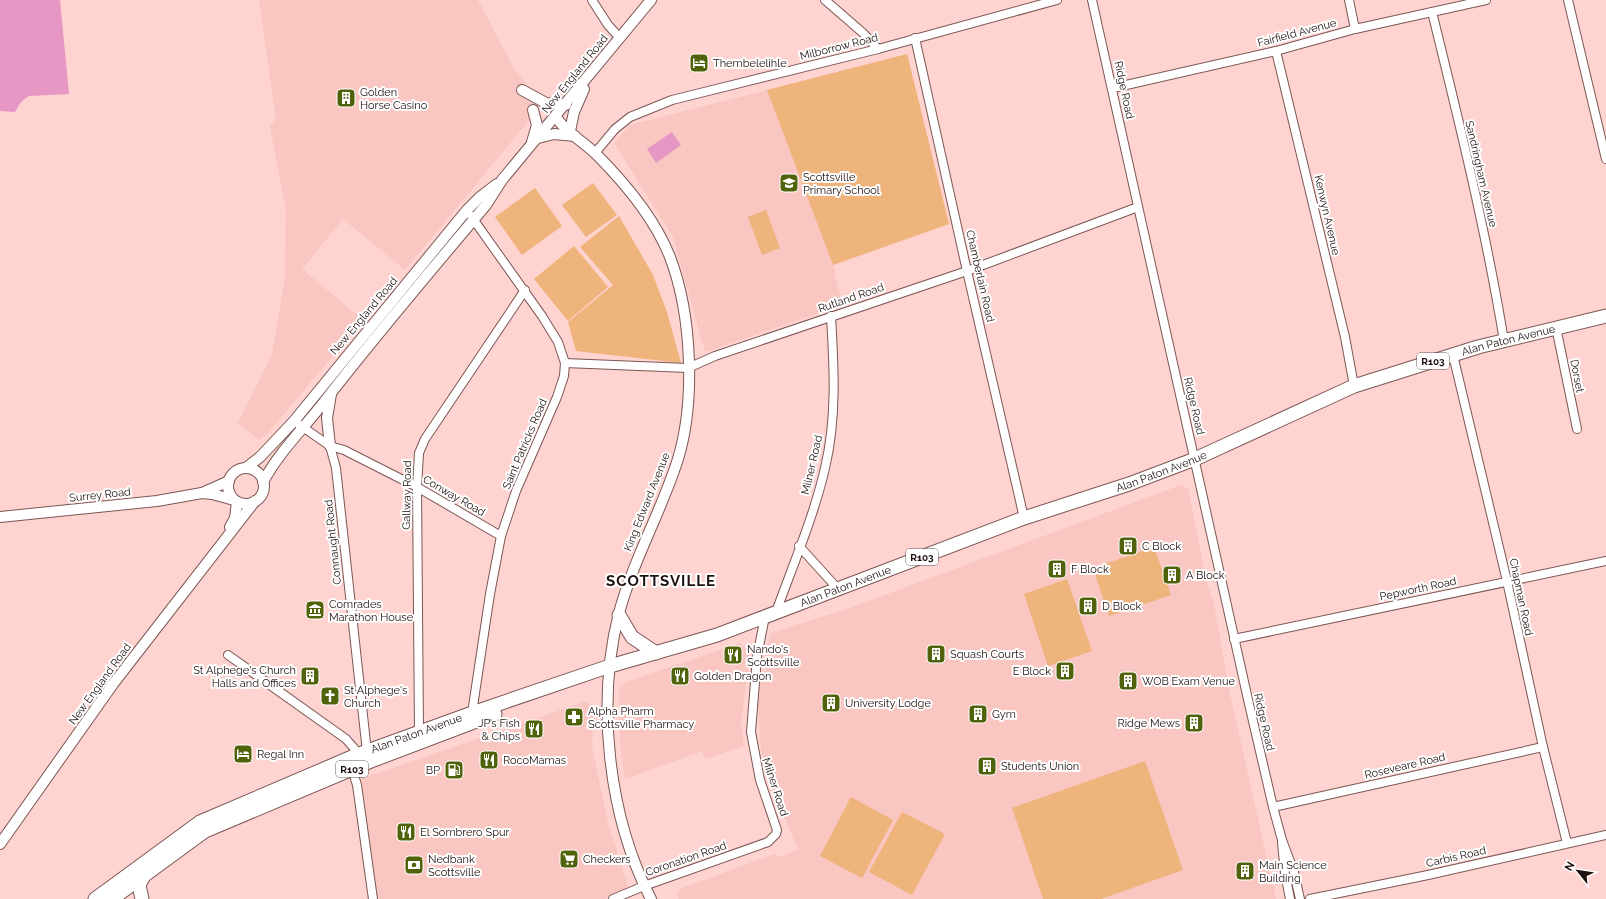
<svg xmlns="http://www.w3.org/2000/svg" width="1606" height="899" font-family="Raleway,sans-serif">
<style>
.built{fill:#f9c6c1}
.green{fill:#efb37c}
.water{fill:#e697c3}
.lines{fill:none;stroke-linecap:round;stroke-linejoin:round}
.minor-casing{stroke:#7c5754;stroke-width:10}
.tertiary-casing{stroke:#7c5754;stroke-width:12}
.primary-casing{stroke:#7c5754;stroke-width:15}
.minor{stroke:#fff;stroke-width:8}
.tertiary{stroke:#fff;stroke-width:10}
.primary{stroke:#fff;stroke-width:13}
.labels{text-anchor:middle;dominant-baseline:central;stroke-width:4;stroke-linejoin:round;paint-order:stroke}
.shield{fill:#fff;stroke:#625857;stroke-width:1}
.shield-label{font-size:10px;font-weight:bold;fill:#1e100f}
.street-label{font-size:11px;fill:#1e100f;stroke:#fff}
.poi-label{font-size:11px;fill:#1e100f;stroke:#fff;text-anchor:start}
.district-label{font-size:15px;font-weight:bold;letter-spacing:1px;fill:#1e100f;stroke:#fff}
</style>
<rect width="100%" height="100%" fill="#ffd3cf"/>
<!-- built -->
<g class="built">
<polygon points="259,0 478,0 513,67 527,85 546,100 405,270 343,219 302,269 363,320 269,432 259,440 238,423 272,354 285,278 286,211 270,126 276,120"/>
<polygon points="907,54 949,224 833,265 842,305 705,352 673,237 614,143 630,125"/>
<polygon points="1181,485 1188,489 1206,578 1212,599 1213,599 1230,694 1276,899 679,899 677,895 680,889 774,854 781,857 798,849 772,790 761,750 758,705 761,674 766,670 764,660 771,633 847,609"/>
<polygon points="740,643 750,654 741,723 744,746 705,759 702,751 625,779 620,744 619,687 626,682"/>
<polygon points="584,702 594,706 592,747 608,822 629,890 604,899 376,899 361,779"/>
</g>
<!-- green -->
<g class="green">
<polygon points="907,54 949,224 833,265 767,90"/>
<polygon points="593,183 617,215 586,237 562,205"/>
<polygon points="535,188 562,226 522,255 495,217"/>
<polygon points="766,210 780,248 762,255 748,217"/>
<polygon points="619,216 653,275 667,312 681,363 576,351 568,322 613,285 580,247"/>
<polygon points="574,246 608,287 568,321 534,279"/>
<polygon points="1154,547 1171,595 1109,616 1093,568"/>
<polygon points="1067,579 1092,651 1048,666 1024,594"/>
<polygon points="1145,761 1183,870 1101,899 1043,899 1012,808"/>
<polygon points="851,797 893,820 862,878 820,856"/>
<polygon points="902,812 945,834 912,895 869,872"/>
</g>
<!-- water -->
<g class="water">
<polygon points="0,0 60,0 69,94 29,96 21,102 15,112 0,111"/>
<polygon points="672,132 681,145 656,163 647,149"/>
</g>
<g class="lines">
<!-- minor casing -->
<g class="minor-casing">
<g id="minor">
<polyline points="592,0 608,25 620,38"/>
<polyline points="825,0 863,33 878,49"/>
<polyline points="1092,0 1249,704 1273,807 1282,840 1294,872 1300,899"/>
<polyline points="1349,0 1355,29"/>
<polyline points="1568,0 1606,159"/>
<path d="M1432 12C1459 121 1486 231 1504 341"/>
<polyline points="915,38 967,271 1024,518"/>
<polyline points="1276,51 1345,337 1354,386"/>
<polyline points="1113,88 1276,51 1355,29 1486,0"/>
<polyline points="595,153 615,129 630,117 672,100 878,49 1057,0"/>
<polyline points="471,216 542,316 558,342 565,363 564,376 557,397 516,491 501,536 490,594 472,713"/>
<polyline points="1556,327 1577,429"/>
<polyline points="1453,355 1507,581 1543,747 1567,843"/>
<polyline points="565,363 688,368 715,356 967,271 1138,207"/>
<polyline points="294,421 330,446 336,468 367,752"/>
<polyline points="330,446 344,450 417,487 501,536"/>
<polyline points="799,546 838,589"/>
<path d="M776 612C793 565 814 516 825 468 837 418 834 367 831 316"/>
<polyline points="1234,639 1606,561"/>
<polyline points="228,655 346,739 359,754"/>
<polyline points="419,732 417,487 419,453 425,439 525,290"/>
<polyline points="352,769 357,785 373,899"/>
<polyline points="1273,807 1543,747"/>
<polyline points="1282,843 1285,873 1290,899"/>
<polyline points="613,899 644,886 768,842 776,834 777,830 760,780 751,732 757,657 765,616"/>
<polyline points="1310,899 1428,875 1606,835"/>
</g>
</g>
<!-- tertiary casing -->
<g class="tertiary-casing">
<g id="tertiary">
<polyline points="522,90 546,103 566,105"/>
<path d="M556 117C565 132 583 141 596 154 625 183 655 219 670 257 692 315 696 403 677 462 660 514 633 561 619 613 596 703 608 816 651 899"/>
<polyline points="570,131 574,112 584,89"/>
<polyline points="538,138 554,134 575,136"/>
<polyline points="532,142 537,125 533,110"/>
<polyline points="330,446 327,418 331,394"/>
<polyline points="246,468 260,457 294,421 467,210 480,197 497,184"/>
<circle cx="246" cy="486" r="18"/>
<path d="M263 482C279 452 303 429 324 402 376 335 431 270 486 205L502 180 651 0"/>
<polyline points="202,493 229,481"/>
<polyline points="0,517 157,501 202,493 212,494 234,500"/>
<polyline points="230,527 235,518 237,502"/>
<polyline points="0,844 113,684 255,501"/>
</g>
</g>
<!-- primary casing -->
<g class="primary-casing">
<g id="primary">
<polyline points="619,615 632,637 656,653"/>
<path id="s1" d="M95 899 200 822 359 754 472 713 610 666 717 635 1024 518 1129 484 1195 459 1354 386 1478 347 1606 316"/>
<polyline points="112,899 205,831 371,761 495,714"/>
<polyline points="142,899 139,885 145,874"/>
</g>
</g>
<!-- minor -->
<use href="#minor" class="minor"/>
<!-- tertiary -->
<use href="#tertiary" class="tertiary"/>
<!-- primary -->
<use href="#primary" class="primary"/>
</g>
<!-- icons -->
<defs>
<g id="hotel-square" transform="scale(1)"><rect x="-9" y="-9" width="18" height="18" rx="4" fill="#50620a" stroke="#fff"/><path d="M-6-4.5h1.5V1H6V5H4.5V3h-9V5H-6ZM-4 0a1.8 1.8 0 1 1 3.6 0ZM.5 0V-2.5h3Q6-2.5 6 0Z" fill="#fff"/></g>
<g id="building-square" transform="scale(1)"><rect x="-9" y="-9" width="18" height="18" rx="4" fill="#50620a" stroke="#fff"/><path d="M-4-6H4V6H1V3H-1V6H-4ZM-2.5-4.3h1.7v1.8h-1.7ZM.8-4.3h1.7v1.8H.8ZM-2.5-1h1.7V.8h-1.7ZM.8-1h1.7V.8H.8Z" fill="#fff"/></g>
<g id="school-square" transform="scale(1)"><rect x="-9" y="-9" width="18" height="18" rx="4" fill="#50620a" stroke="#fff"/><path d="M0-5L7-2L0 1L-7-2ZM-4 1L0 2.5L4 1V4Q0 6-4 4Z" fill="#fff"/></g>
<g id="museum-square" transform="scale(1)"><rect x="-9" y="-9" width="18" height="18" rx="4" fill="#50620a" stroke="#fff"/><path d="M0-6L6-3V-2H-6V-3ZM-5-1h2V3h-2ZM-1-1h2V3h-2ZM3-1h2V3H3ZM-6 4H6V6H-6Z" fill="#fff"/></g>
<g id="restaurant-square" transform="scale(1)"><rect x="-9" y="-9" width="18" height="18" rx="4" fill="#50620a" stroke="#fff"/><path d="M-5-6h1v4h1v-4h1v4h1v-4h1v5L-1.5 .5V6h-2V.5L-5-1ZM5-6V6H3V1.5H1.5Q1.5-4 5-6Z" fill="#fff"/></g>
<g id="church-square" transform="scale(1)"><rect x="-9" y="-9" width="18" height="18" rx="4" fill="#50620a" stroke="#fff"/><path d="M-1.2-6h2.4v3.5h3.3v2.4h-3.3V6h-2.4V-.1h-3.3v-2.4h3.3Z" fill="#fff"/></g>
<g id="pharmacy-square" transform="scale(1)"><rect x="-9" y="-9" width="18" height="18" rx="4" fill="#50620a" stroke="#fff"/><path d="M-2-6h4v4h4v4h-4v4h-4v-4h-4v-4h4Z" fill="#fff"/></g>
<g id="fuel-square" transform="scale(1)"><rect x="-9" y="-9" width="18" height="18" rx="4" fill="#50620a" stroke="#fff"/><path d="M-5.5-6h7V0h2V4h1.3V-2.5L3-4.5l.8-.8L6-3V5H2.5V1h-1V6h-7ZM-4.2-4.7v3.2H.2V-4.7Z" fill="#fff"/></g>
<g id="supermarket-square" transform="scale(1)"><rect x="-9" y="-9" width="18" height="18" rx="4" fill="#50620a" stroke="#fff"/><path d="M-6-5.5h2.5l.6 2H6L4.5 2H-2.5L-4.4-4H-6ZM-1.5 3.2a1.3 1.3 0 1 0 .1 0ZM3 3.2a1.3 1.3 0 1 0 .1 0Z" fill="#fff"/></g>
<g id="bank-square" transform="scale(1)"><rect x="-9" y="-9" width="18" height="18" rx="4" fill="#50620a" stroke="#fff"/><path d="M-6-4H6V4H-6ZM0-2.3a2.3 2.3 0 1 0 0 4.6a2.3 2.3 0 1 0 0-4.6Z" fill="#fff"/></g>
</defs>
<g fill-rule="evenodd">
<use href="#hotel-square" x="699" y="63"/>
<use href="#building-square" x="346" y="98"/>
<use href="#school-square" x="789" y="183"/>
<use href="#building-square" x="1128" y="546"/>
<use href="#building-square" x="1057" y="569"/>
<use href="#building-square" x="1172" y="575"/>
<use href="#building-square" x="1088" y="606"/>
<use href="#museum-square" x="315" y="610"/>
<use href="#building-square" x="936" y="654"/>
<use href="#restaurant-square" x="733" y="655"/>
<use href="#building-square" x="1065" y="671"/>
<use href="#building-square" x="310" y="676"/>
<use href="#restaurant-square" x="680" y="676"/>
<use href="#building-square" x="1128" y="681"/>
<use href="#church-square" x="330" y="696"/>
<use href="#building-square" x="831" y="703"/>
<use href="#building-square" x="978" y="714"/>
<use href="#pharmacy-square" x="574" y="717"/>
<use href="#building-square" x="1194" y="723"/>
<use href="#restaurant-square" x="534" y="729"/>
<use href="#hotel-square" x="243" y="754"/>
<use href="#restaurant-square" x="489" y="760"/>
<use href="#building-square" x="987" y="766"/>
<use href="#fuel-square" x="454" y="770"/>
<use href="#restaurant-square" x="406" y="832"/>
<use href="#supermarket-square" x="569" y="859"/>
<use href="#bank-square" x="414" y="865"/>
<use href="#building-square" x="1245" y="871"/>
</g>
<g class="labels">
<!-- shield labels -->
<g class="shield">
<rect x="1417" y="353" width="32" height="16" rx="3"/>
<rect x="906" y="549" width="32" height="16" rx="3"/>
<rect x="336" y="761" width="32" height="16" rx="3"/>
</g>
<g class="shield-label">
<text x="1433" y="361">R103</text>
<text x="922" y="557">R103</text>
<text x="352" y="769">R103</text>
</g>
<!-- street labels -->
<g class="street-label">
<text transform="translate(1297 33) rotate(-15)">Fairfield Avenue</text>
<text transform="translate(839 47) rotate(-14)">Milborrow Road</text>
<text transform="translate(575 74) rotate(-51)">New England Road</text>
<text transform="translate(1124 90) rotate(78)">Ridge Road</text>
<text transform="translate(1481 174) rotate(77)">Sandringham Avenue</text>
<text transform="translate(1327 215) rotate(77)">Kenwyn Avenue</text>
<text transform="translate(980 276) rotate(77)">Chamberlain Road</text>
<text transform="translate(851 298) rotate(-19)">Rutland Road</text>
<text transform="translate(364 316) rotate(-50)">New England Road</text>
<text stroke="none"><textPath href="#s1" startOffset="1526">Alan Paton Avenue</textPath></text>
<text transform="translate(1577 376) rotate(79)">Dorset</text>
<text transform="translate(1194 406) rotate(77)">Ridge Road</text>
<text transform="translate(525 444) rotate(-67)">Saint Patricks Road</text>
<text transform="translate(812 465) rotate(-77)">Milner Road</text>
<text stroke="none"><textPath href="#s1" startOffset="1154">Alan Paton Avenue</textPath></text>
<text transform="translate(100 495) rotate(-6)">Surrey Road</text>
<text transform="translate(407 495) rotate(-89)">Gallway Road</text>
<text transform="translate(454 496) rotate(30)">Conway Road</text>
<text transform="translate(647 502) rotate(-68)">King Edward Avenue</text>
<text transform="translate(333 542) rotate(-96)">Connaught Road</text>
<text stroke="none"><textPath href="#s1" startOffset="818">Alan Paton Avenue</textPath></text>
<text transform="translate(1418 589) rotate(-12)">Pepworth Road</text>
<text transform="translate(1521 597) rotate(78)">Chapman Road</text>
<text transform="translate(100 684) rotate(-54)">New England Road</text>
<text transform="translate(1264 722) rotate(77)">Ridge Road</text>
<text stroke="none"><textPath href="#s1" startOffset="364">Alan Paton Avenue</textPath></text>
<text transform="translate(1405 766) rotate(-13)">Roseveare Road</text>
<text transform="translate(775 787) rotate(72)">Milner Road</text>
<text transform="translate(1456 857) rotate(-13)">Carbis Road</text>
<text transform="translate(686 859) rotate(-19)">Coronation Road</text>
</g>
<!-- poi labels -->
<g class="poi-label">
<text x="713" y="63">Thembelelihle</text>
<text x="360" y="92">Golden<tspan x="360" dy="13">Horse Casino</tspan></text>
<text x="803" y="177">Scottsville<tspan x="803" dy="13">Primary School</tspan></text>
<text x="1142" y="546">C Block</text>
<text x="1071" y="569">F Block</text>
<text x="1186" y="575">A Block</text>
<text x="329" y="604">Comrades<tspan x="329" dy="13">Marathon House</tspan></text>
<text x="1102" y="606">D Block</text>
<text x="747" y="649">Nando's<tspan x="747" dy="13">Scottsville</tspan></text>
<text x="950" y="654">Squash Courts</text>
<text x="296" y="670" text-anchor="end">St Alphege's Church<tspan x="296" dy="13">Halls and Offices</tspan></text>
<text x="1051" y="671" text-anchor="end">E Block</text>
<text x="694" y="676">Golden Dragon</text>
<text x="1142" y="681">WOB Exam Venue</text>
<text x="344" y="690">St Alphege's<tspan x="344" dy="13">Church</tspan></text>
<text x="845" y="703">University Lodge</text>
<text x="588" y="711">Alpha Pharm<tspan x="588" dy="13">Scottsville Pharmacy</tspan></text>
<text x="992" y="714">Gym</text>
<text x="520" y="723" text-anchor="end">JP’s Fish<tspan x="520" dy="13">&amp; Chips</tspan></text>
<text x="1180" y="723" text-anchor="end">Ridge Mews</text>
<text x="257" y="754">Regal Inn</text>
<text x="503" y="760">RocoMamas</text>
<text x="1001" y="766">Students Union</text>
<text x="440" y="770" text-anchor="end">BP</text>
<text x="420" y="832">El Sombrero Spur</text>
<text x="428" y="859">Nedbank<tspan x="428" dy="13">Scottsville</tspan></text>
<text x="583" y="859">Checkers</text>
<text x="1259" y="865">Main Science<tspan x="1259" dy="13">Building</tspan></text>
</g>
<!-- district labels -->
<g class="district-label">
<text x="661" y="581">SCOTTSVILLE</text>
</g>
</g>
<!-- north arrow -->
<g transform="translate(1578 871) rotate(300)" stroke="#ffffff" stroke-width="3" paint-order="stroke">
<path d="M0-3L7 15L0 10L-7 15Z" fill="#1e100f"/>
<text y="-6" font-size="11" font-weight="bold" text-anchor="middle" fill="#1e100f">N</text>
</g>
</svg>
